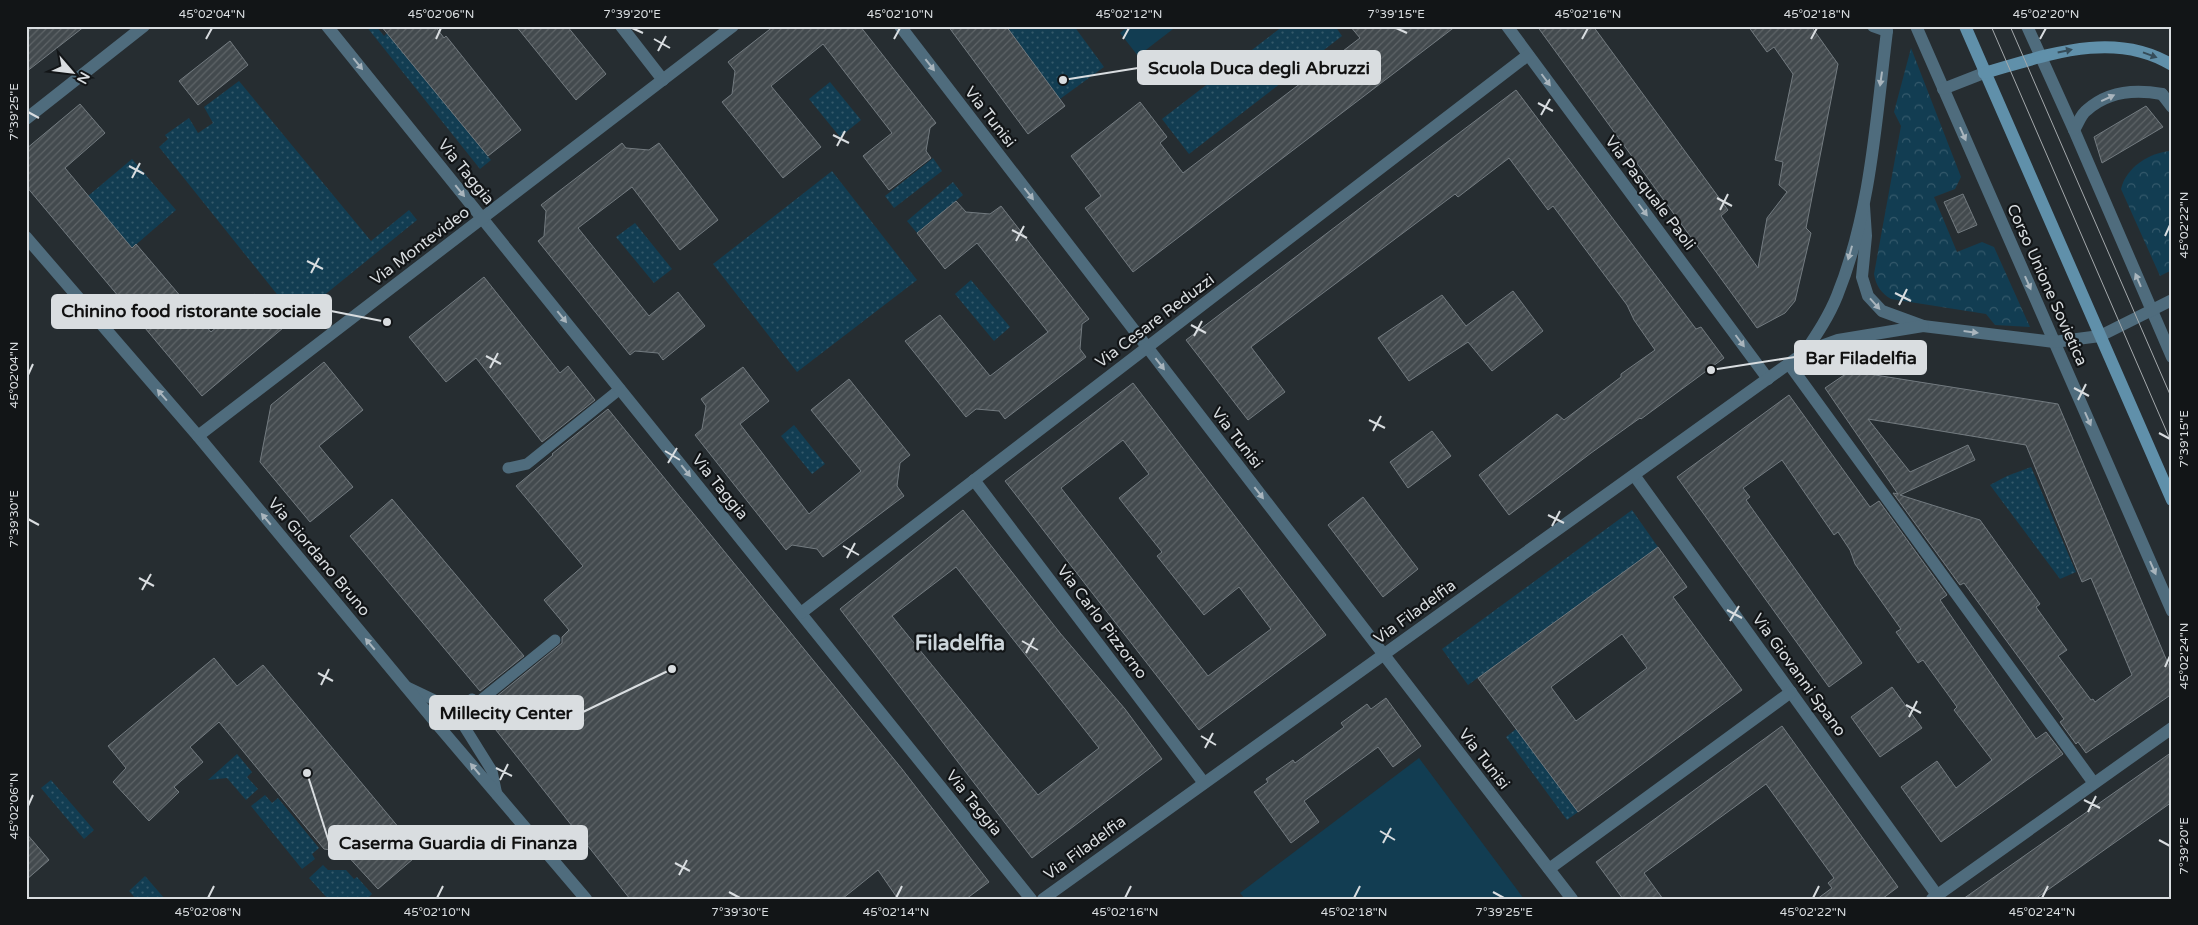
<svg xmlns="http://www.w3.org/2000/svg" width="2198" height="925" font-family="'Varela Round',sans-serif">
<style>
.grass{fill:url(#grass-dots)}
.park{fill:url(#park-crowns)}
.pitch{fill:#123d52}
.building{fill:url(#building-hatch);stroke:#737b80;fill-rule:evenodd}
.lines{fill:none;stroke-linecap:round;stroke-linejoin:round}
.service{stroke:#4f6c7d;stroke-width:11}
.minor{stroke:#4f6c7d;stroke-width:12}
.secondary{stroke:#6090aa;stroke-width:12}
.tram{stroke:#a4a9ac;stroke-width:1}
.oneway{fill:#354c59}
.oneway2{fill:#a9b5bd}
.ticks{fill:none;stroke:#d9dde0;stroke-width:2}
.labels{text-anchor:middle;dominant-baseline:central;stroke-width:4.5;stroke-linejoin:round;paint-order:stroke}
.street-label{font-size:16px;fill:#d9dde0;stroke:#121517}
.district-label{font-size:21px;font-weight:bold;fill:#ccd5da;stroke:#121517}
.leader{fill:none;stroke:#d9dde0;stroke-width:2}
.callout-dot{fill:#d9dde0;stroke:#121517;stroke-width:2}
.callout{fill:#d9dde0;stroke:#d9dde0;stroke-width:2}
.callout-label{font-size:18px;text-anchor:middle;font-weight:bold;fill:#111}
.neatline{fill:none;stroke:#d9dde0;stroke-width:2}
.ticks-label{font-size:12px;text-anchor:middle;fill:#d9dde0}
</style>
<defs>
<pattern id="grass-dots" width="8" height="8" patternUnits="userSpaceOnUse" patternTransform="scale(1.25)"><rect width="8" height="8" fill="#123d52"/><path d="M2 2h.1M6 6h.1" fill="none" stroke="#34596b" stroke-width="1.8" stroke-linecap="round"/></pattern>
<pattern id="park-crowns" width="20" height="18" patternUnits="userSpaceOnUse" patternTransform="scale(1.25)"><rect width="20" height="18" fill="#123d52"/><path d="M2 6a3 3 0 1 1 6 0M12 15a3 3 0 1 1 6 0" fill="none" stroke="#34596b"/></pattern>
<pattern id="building-hatch" width="6" height="6" patternUnits="userSpaceOnUse" patternTransform="scale(1.25)"><rect width="6" height="6" fill="#434a4e"/><path d="M-1 1l2-2M0 6l6-6M5 7l2-2" fill="none" stroke="#5e6467"/></pattern>
</defs>
<rect width="100%" height="100%" fill="#262d31"/>
<!-- grass -->
<g class="grass">
<polygon points="366,26 376,26 384,36 387,33 491,160 480,169"/>
<polygon points="1006,26 1074,26 1104,67 1060,99"/>
<polygon points="1283,26 1335,26 1342,36 1189,154 1162,119"/>
<polygon points="239,81 371,241 409,210 417,220 296,318 159,147 168,139 165,135 189,118 198,133 213,123 204,107"/>
<polygon points="830,82 861,120 840,137 809,99"/>
<polygon points="933,158 942,171 894,208 885,196"/>
<polygon points="132,159 176,210 132,248 88,196"/>
<polygon points="832,171 917,280 797,372 713,264"/>
<polygon points="953,182 963,195 917,233 907,221"/>
<polygon points="635,223 672,269 654,283 616,237"/>
<polygon points="971,280 1010,327 994,341 955,294"/>
<polygon points="794,425 825,464 812,474 781,436"/>
<polygon points="2031,467 2076,572 2060,579 1990,485 2007,476"/>
<polygon points="1632,510 1658,547 1468,685 1442,649"/>
<polygon points="1516,729 1578,812 1567,820 1506,737"/>
<polygon points="237,754 252,772 247,777 258,789 246,800 227,778 208,780"/>
<polygon points="51,780 94,830 84,839 41,788"/>
<polygon points="265,795 272,803 278,798 319,848 312,854 315,859 302,869 251,806"/>
<polygon points="323,865 328,870 346,870 354,879 357,877 372,894 367,899 328,899 309,878"/>
<polygon points="145,876 165,899 136,899 129,891"/>
</g>
<!-- park -->
<g class="park">
<path d="M1911 48 1961 177 1955 189 1934 197 1957 252 1982 242 1994 247 2030 327 1995 325 1986 314 1891 299C1881 293 1876 286 1874 274L1901 126 1894 112Z"/>
<path d="M2172 151V270L2160 276 2121 189C2126 167 2150 152 2172 151Z"/>
</g>
<!-- pitch -->
<g class="pitch">
<polygon points="1129,26 1177,26 1138,56 1120,33"/>
<polygon points="1419,758 1524,899 1245,899 1240,893"/>
</g>
<!-- building -->
<g class="building">
<polygon points="26,26 85,26 26,72"/>
<polygon points="381,26 435,26 444,38 446,36 521,130 488,156"/>
<polygon points="516,26 567,26 606,74 576,100"/>
<polygon points="774,26 860,26 936,123 930,128 926,151 931,158 889,190 863,156 892,133 823,44 771,86 821,147 783,178 722,102 732,94 735,71 728,62"/>
<polygon points="948,26 1006,26 1065,106 1028,134"/>
<polygon points="1350,26 1456,26 1133,272 1085,208 1101,196 1071,156 1140,102 1167,137 1160,143 1183,173 1360,38"/>
<polygon points="1537,26 1593,26 1728,210 1721,216 1758,268 1767,218 1787,192 1779,185 1783,162 1775,160 1793,74 1774,47 1767,52 1748,26 1811,26 1838,64 1806,228 1811,233 1795,301 1785,313 1757,328"/>
<polygon points="230,41 248,65 198,105 179,81"/>
<polygon points="1516,90 1696,329 1701,327 1724,358 1641,419 1640,418 1591,453 1509,515 1479,475 1557,414 1564,420 1621,377 1621,374 1655,350 1634,320 1627,305 1553,206 1548,210 1509,158 1458,197 1455,194 1251,347 1285,392 1248,420 1186,340"/>
<polygon points="80,104 105,133 65,168 132,248 136,244 211,332 255,294 283,328 202,396 26,186 26,149"/>
<polygon points="2146,106 2163,127 2102,163 2094,137"/>
<polygon points="622,143 626,148 649,150 659,143 718,220 680,250 632,187 578,228 649,316 678,292 705,326 663,360 658,353 635,351 630,355 538,241 544,236 546,211 541,205"/>
<polygon points="1963,194 1977,225 1958,233 1944,202"/>
<polygon points="956,201 966,212 990,214 1001,206 1089,319 1082,324 1080,349 1086,357 1005,419 999,411 976,409 966,417 905,341 940,315 990,376 1048,332 977,243 945,269 917,233"/>
<polygon points="484,277 560,373 568,366 595,400 542,442 476,358 446,382 409,337"/>
<polygon points="1513,291 1543,331 1492,371 1468,342 1409,381 1378,338 1442,295 1466,326"/>
<polygon points="324,362 363,410 319,446 353,487 310,522 260,462 271,405"/>
<polygon points="743,367 769,401 740,424 809,514 861,471 811,410 849,379 910,455 900,463 897,486 904,496 823,557 817,549 792,545 786,550 695,435 702,429 706,406 701,399"/>
<path d="M1850 371 2058 404 2172 673V694L2086 753 2078 742 2076 744 2060 722 2064 719 1964 583 1960 585 1893 493 1898 494 1825 388ZM1868 419 2026 445 2082 582 2091 578 2132 675 2095 702 2093 699 2091 700 2058 656 2067 650 2036 607 2040 604 1980 520 1900 495 1975 460 1968 445 1910 472Z"/>
<path d="M1133 383 1326 635 1199 730 1005 481ZM1123 440 1149 474 1119 498 1162 552 1157 556 1204 615 1239 587 1271 629 1208 676 1061 488Z"/>
<polygon points="1789,395 1870,507 1879,501 1947,595 1940,600 2036,739 2046,732 2063,754 1941,842 1901,787 1937,761 1956,788 1992,760 1954,710 1957,707 1923,660 1918,663 1896,632 1901,629 1855,564 1850,550 1838,532 1834,535 1782,460 1743,488 1750,497 1746,500 1862,663 1829,687 1677,477"/>
<polygon points="608,409 902,769 989,882 966,899 898,899 878,870 842,899 630,899 480,710 562,643 562,637 569,630 544,600 583,566 516,486 553,455 552,454"/>
<polygon points="1432,431 1451,456 1408,488 1390,462"/>
<polygon points="1363,497 1418,569 1383,597 1328,525"/>
<polygon points="392,499 524,656 480,691 350,536"/>
<path d="M963 510 1060 633 1125 709 1162 759 1032 858 840 609ZM956 567 1099 748 1038 795 892 616Z"/>
<path d="M1658 547 1687 587 1673 597 1742 690 1578 812 1478 678ZM1622 634 1647 668 1576 721 1551 687Z"/>
<polygon points="214,658 237,686 263,665 420,853 378,889 344,852 324,849 219,722 190,747 203,762 174,787 179,792 149,821 113,782 126,768 108,746"/>
<polygon points="1892,687 1922,728 1880,757 1851,717"/>
<polygon points="1386,698 1421,746 1393,767 1378,747 1304,801 1319,822 1291,843 1254,792 1268,782 1266,779 1293,760 1295,763 1344,727 1341,723 1367,704 1371,709"/>
<polygon points="1782,726 1898,887 1882,899 1817,899 1832,888 1828,883 1834,878 1766,784 1644,873 1663,899 1623,899 1596,862"/>
<polygon points="2172,752 2172,802 2035,899 1963,899"/>
<polygon points="26,833 49,860 26,880"/>
</g>
<g class="lines">
<!-- service -->
<g class="service">
<polyline points="508,468 527,464 620,389"/>
<polyline points="405,686 449,707 463,706 472,699"/>
<polyline points="497,795 492,771 462,723 466,712 555,640"/>
</g>
<!-- minor -->
<g class="minor">
<polyline points="327,26 1031,899"/>
<polyline points="621,26 663,80"/>
<polyline points="900,26 1572,899"/>
<polyline points="1507,26 1768,379"/>
<polyline points="1873,26 1887,31"/>
<polyline points="1916,26 2172,611"/>
<polyline points="2027,26 2074,130 2172,357"/>
<polyline points="1943,89 1984,73"/>
<polyline points="2162,94 2172,107"/>
<polyline points="26,119 144,26"/>
<path d="M2074 130C2078 124 2081 114 2087 110 2108 91 2135 89 2162 94"/>
<polyline points="1864,206 1866,236 1862,277 1868,296 1882,311 1923,326 2054,342 2100,336 2172,300"/>
<polyline points="26,237 198,436 436,723 586,899"/>
<path d="M1805 352C1817 334 1829 316 1837 296 1871 212 1876 119 1887 31"/>
<polyline points="1789,364 2093,782"/>
<polyline points="198,436 733,26"/>
<polyline points="1634,475 1937,895"/>
<polyline points="974,480 1204,783"/>
<polyline points="801,613 1528,55"/>
<polyline points="1549,869 1791,692"/>
<polyline points="1043,899 1805,352 1838,340 1923,326"/>
<polyline points="1932,899 2172,728"/>
</g>
<!-- secondary -->
<g class="secondary">
<polyline points="1965,26 2172,500"/>
<path d="M1984 73C2045 56 2113 29 2172 65"/>
</g>
<!-- tram -->
<g class="tram">
<polyline points="1991,26 2172,444"/>
<polyline points="2010,26 2172,399"/>
</g>
</g>
<!-- one-way arrows -->
<defs><path id="oneway-solid" d="M-6-.8H1V-3.2L6.5 0L1 3.2V.8H-6Z" transform="scale(1.25)"/></defs>
<g class="oneway">
<use href="#oneway-solid" transform="translate(2065 51) rotate(-12)"/>
<use href="#oneway-solid" transform="translate(2150 55) rotate(20)"/>
</g>
<g class="oneway2">
<use href="#oneway-solid" transform="translate(358 64) rotate(51)"/>
<use href="#oneway-solid" transform="translate(930 65) rotate(52)"/>
<use href="#oneway-solid" transform="translate(1881 79) rotate(98)"/>
<use href="#oneway-solid" transform="translate(1546 80) rotate(53)"/>
<use href="#oneway-solid" transform="translate(2108 98) rotate(-25)"/>
<use href="#oneway-solid" transform="translate(1963 134) rotate(66)"/>
<use href="#oneway-solid" transform="translate(460 191) rotate(51)"/>
<use href="#oneway-solid" transform="translate(1029 194) rotate(52)"/>
<use href="#oneway-solid" transform="translate(1643 210) rotate(53)"/>
<use href="#oneway-solid" transform="translate(1850 253) rotate(106)"/>
<use href="#oneway-solid" transform="translate(2138 280) rotate(-113)"/>
<use href="#oneway-solid" transform="translate(2028 283) rotate(66)"/>
<use href="#oneway-solid" transform="translate(1875 304) rotate(48)"/>
<use href="#oneway-solid" transform="translate(562 317) rotate(51)"/>
<use href="#oneway-solid" transform="translate(1971 332) rotate(7)"/>
<use href="#oneway-solid" transform="translate(1740 341) rotate(53)"/>
<use href="#oneway-solid" transform="translate(1160 364) rotate(52)"/>
<use href="#oneway-solid" transform="translate(162 395) rotate(-131)"/>
<use href="#oneway-solid" transform="translate(2088 419) rotate(66)"/>
<use href="#oneway-solid" transform="translate(686 471) rotate(51)"/>
<use href="#oneway-solid" transform="translate(1259 493) rotate(52)"/>
<use href="#oneway-solid" transform="translate(266 519) rotate(-130)"/>
<use href="#oneway-solid" transform="translate(2153 568) rotate(66)"/>
<use href="#oneway-solid" transform="translate(370 644) rotate(-130)"/>
<use href="#oneway-solid" transform="translate(475 769) rotate(-130)"/>
</g>
<!-- ticks -->
<path class="ticks" d="M632 28 643 33M1396 28 1407 33M206 39 212 28M436 39 441 28M654 39 670 48M894 39 900 28M1123 39 1129 28M1582 39 1588 28M1811 39 1817 28M2040 39 2046 28M658 51 666 36M1538 103 1553 111M28 112 39 118M1541 115 1550 99M833 135 849 143M837 146 845 131M129 166 144 174M132 178 140 163M1717 198 1732 206M1720 210 1728 194M1012 230 1027 238M2165 236 2170 225M1016 241 1024 226M307 261 323 269M311 273 319 258M1895 293 1911 301M1899 305 1907 289M1191 325 1206 333M1194 336 1202 321M486 356 501 364M490 368 498 353M28 375 33 364M2074 388 2089 396M2078 400 2086 384M1369 420 1385 428M1373 431 1381 416M2159 433 2170 439M665 451 680 460M668 463 677 448M1548 515 1564 523M28 519 39 525M1552 526 1560 511M843 546 859 555M847 558 855 543M139 578 154 586M142 590 151 574M1727 610 1742 618M1730 621 1739 606M1022 641 1038 650M1026 653 1034 638M2165 667 2170 656M318 673 333 681M321 685 329 669M1906 705 1921 713M1909 717 1917 701M1201 736 1216 745M1205 748 1213 733M496 768 512 776M500 780 508 764M2084 800 2100 808M28 806 33 795M2088 812 2096 796M1380 831 1395 840M2159 840 2170 846M1383 843 1391 828M675 863 690 871M679 875 687 860M729 892 740 898M1493 892 1504 898M208 898 214 886M437 898 443 886M896 898 902 886M1125 898 1131 886M1354 898 1360 886M1813 898 1819 886M2042 898 2048 886"/>
<g class="labels">
<!-- street labels -->
<g class="street-label">
<text transform="translate(990 117) rotate(52)">Via Tunisi</text>
<text transform="translate(466 172) rotate(51)">Via Taggia</text>
<text transform="translate(1650 193) rotate(53)">Via Pasquale Paoli</text>
<text transform="translate(420 246) rotate(-37)">Via Montevideo</text>
<text transform="translate(2047 285) rotate(66)">Corso Unione Sovietica</text>
<text transform="translate(1155 321) rotate(-37)">Via Cesare Reduzzi</text>
<text transform="translate(1237 438) rotate(52)">Via Tunisi</text>
<text transform="translate(720 487) rotate(51)">Via Taggia</text>
<text transform="translate(319 557) rotate(50)">Via Giordano Bruno</text>
<text transform="translate(1415 612) rotate(-36)">Via Filadelfia</text>
<text transform="translate(1102 622) rotate(53)">Via Carlo Pizzorno</text>
<text transform="translate(1799 675) rotate(54)">Via Giovanni Spano</text>
<text transform="translate(1484 759) rotate(52)">Via Tunisi</text>
<text transform="translate(974 803) rotate(51)">Via Taggia</text>
<text transform="translate(1085 848) rotate(-36)">Via Filadelfia</text>
</g>
<!-- district labels -->
<g class="district-label">
<text x="960" y="643">Filadelfia</text>
</g>
</g>
<!-- callouts -->
<path class="leader" d="M1063 80L1138 68M387 322L331 311M1711 370L1795 357M672 669L583 712M307 773L329 842"/>
<g class="callout-dot">
<circle cx="1063" cy="80" r="5"/>
<circle cx="387" cy="322" r="5"/>
<circle cx="1711" cy="370" r="5"/>
<circle cx="672" cy="669" r="5"/>
<circle cx="307" cy="773" r="5"/>
</g>
<g class="callout">
<rect x="1138" y="51" width="242" height="33" rx="5"/>
<rect x="52" y="295" width="279" height="33" rx="5"/>
<rect x="1795" y="341" width="131" height="33" rx="5"/>
<rect x="430" y="696" width="153" height="33" rx="5"/>
<rect x="329" y="826" width="258" height="33" rx="5"/>
</g>
<g class="callout-label">
<text x="1259" y="74">Scuola Duca degli Abruzzi</text>
<text x="191" y="317">Chinino food ristorante sociale</text>
<text x="1861" y="364">Bar Filadelfia</text>
<text x="506" y="719">Millecity Center</text>
<text x="458" y="849">Caserma Guardia di Finanza</text>
</g>
<!-- border -->
<rect width="2198" height="925" fill="none" stroke="#121517" stroke-width="55"/>
<!-- north arrow -->
<g transform="translate(72 72) rotate(118)" stroke="#121517" stroke-width="4" paint-order="stroke">
<path d="M0-4L9 19L0 12L-9 19Z" fill="#d9dde0"/>
<text y="-8" font-size="14" font-weight="bold" text-anchor="middle" fill="#d9dde0">N</text>
</g>
<rect x="28" y="28" width="2142" height="870" class="neatline"/>
<g class="ticks-label">
<text x="212" y="18">45°02'04"N</text>
<text x="441" y="18">45°02'06"N</text>
<text x="632" y="18">7°39'20"E</text>
<text x="900" y="18">45°02'10"N</text>
<text x="1129" y="18">45°02'12"N</text>
<text x="1396" y="18">7°39'15"E</text>
<text x="1588" y="18">45°02'16"N</text>
<text x="1817" y="18">45°02'18"N</text>
<text x="2046" y="18">45°02'20"N</text>
<text transform="translate(14 112) rotate(-90)" y="4">7°39'25"E</text>
<text transform="translate(2184 225) rotate(-90)" y="4">45°02'22"N</text>
<text transform="translate(14 375) rotate(-90)" y="4">45°02'04"N</text>
<text transform="translate(2184 439) rotate(-90)" y="4">7°39'15"E</text>
<text transform="translate(14 519) rotate(-90)" y="4">7°39'30"E</text>
<text transform="translate(2184 656) rotate(-90)" y="4">45°02'24"N</text>
<text transform="translate(14 806) rotate(-90)" y="4">45°02'06"N</text>
<text transform="translate(2184 846) rotate(-90)" y="4">7°39'20"E</text>
<text x="208" y="916">45°02'08"N</text>
<text x="437" y="916">45°02'10"N</text>
<text x="740" y="916">7°39'30"E</text>
<text x="896" y="916">45°02'14"N</text>
<text x="1125" y="916">45°02'16"N</text>
<text x="1354" y="916">45°02'18"N</text>
<text x="1504" y="916">7°39'25"E</text>
<text x="1813" y="916">45°02'22"N</text>
<text x="2042" y="916">45°02'24"N</text>
</g>
</svg>
